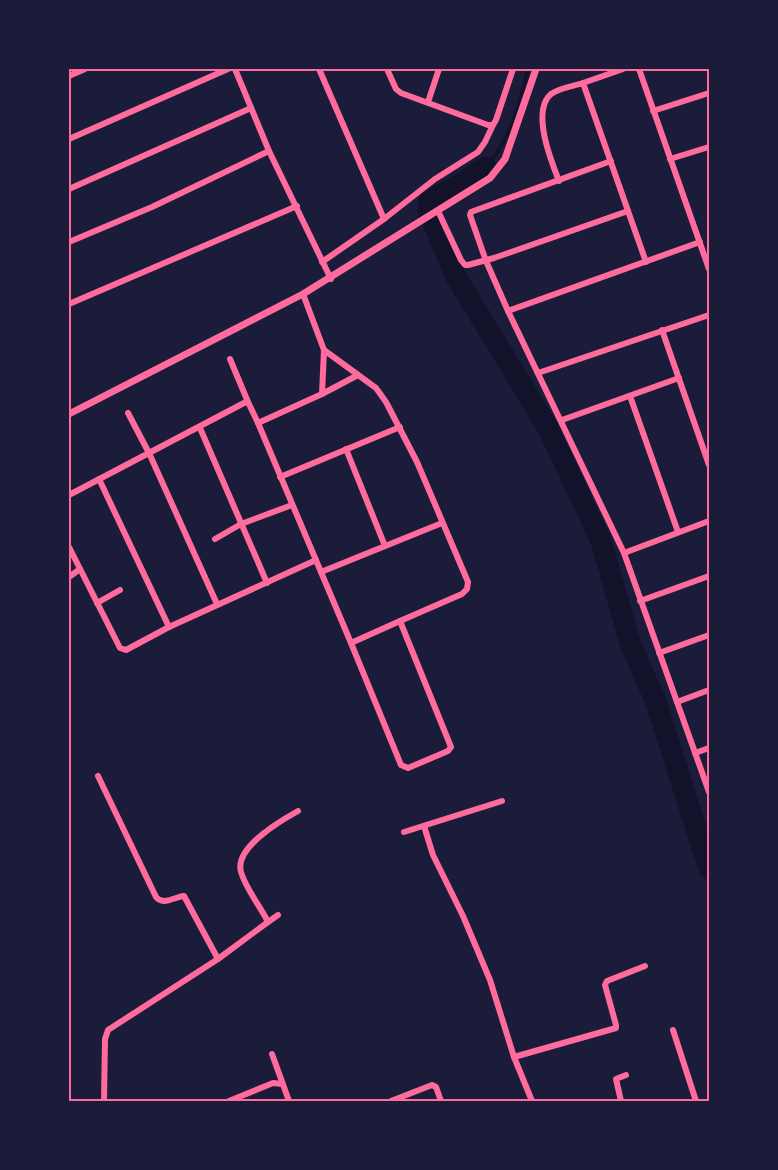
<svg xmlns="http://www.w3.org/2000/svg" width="778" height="1170" font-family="'IBM Plex Sans',sans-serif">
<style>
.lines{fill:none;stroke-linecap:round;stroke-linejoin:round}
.stream{stroke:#12122b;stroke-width:4}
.river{stroke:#12122b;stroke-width:21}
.minor{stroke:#ff6b9d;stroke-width:6}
.tertiary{stroke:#ff6b9d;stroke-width:7}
.neatline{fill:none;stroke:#ff6b9d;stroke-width:2}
</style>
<rect width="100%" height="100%" fill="#1b1b3a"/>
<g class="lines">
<!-- stream -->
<path class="stream" d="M486 167C512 136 519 107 528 69"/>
<!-- river -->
<polyline class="river" points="486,167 462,183 429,201 428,210 455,275 548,428 601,541 630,643 656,702 709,869"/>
<!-- minor -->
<g class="minor">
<polyline points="235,69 269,151 331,279"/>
<polyline points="319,69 384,219"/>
<polyline points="387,69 396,89 401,93 488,125 493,125 496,120 513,69"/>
<polyline points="623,69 583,83 646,262"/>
<polyline points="639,69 709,269"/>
<polyline points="69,76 85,69"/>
<polyline points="428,102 439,69"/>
<polyline points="653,111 709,93"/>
<polyline points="69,139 228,69"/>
<polyline points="670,159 709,147"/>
<polyline points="611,161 471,212 470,215 486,261 508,311 624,553 709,792"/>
<path d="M559 181C551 161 531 111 551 94 559 88 574 86 583 83"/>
<polyline points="69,189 251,108"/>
<polyline points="438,211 461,260 465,265 468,265 494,258 628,211"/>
<polyline points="69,242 152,207 269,151"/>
<polyline points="322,262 384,219 435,179 478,152 485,142 493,125"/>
<polyline points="303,294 324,350 322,394 258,423 351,643 401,765 408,768 448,751 451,747 400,621 462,594 467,589 468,582 417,462 386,402 376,388 324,350"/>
<polyline points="69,304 297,206"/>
<polyline points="508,311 700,242"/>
<polyline points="662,330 709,465"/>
<polyline points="230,359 248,402"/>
<polyline points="538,373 709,315"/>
<polyline points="322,394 358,375"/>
<polyline points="630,396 678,532"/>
<polyline points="128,413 149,453 217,604"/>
<polyline points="562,420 679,378"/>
<polyline points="200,428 267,583"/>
<polyline points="346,449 385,546"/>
<polyline points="280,477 400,427"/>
<polyline points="99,479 169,627"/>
<polyline points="69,495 244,403 248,402 258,423"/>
<polyline points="215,539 241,524 292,505"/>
<polyline points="69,547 120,648 126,650 169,627 316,560"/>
<polyline points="624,553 709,521"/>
<polyline points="321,572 442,523"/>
<polyline points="69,577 80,569"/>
<polyline points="640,601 709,576"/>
<polyline points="97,603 120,590"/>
<polyline points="351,643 400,621"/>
<polyline points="659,653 709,635"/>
<polyline points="677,702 709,690"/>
<polyline points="695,753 709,748"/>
<path d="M98 776 156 897C163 906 174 897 184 896L218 959"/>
<polyline points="424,826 433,855 463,916 490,980 514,1057 532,1101"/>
<polyline points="404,832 502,801"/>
<polyline points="268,922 278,915"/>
<polyline points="673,1030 696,1101"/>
<polyline points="272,1054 289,1101"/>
<polyline points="514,1057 616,1028 616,1025 605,985 607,981 645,966"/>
<path d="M104 1101 105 1039 108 1030 218 959 268 922C260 906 246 889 241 872 234 848 280 821 298 811"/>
<polyline points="229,1101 273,1083 282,1084"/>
<polyline points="391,1101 432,1085 436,1087 441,1101"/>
<polyline points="621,1101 616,1079 626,1075"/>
</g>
<!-- tertiary -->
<polyline class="tertiary" points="69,414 303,294 490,178 505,159 536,69"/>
</g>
<!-- border -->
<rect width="778" height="1170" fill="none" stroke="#1b1b3a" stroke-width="141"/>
<rect x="70" y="70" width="638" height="1030" class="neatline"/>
</svg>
